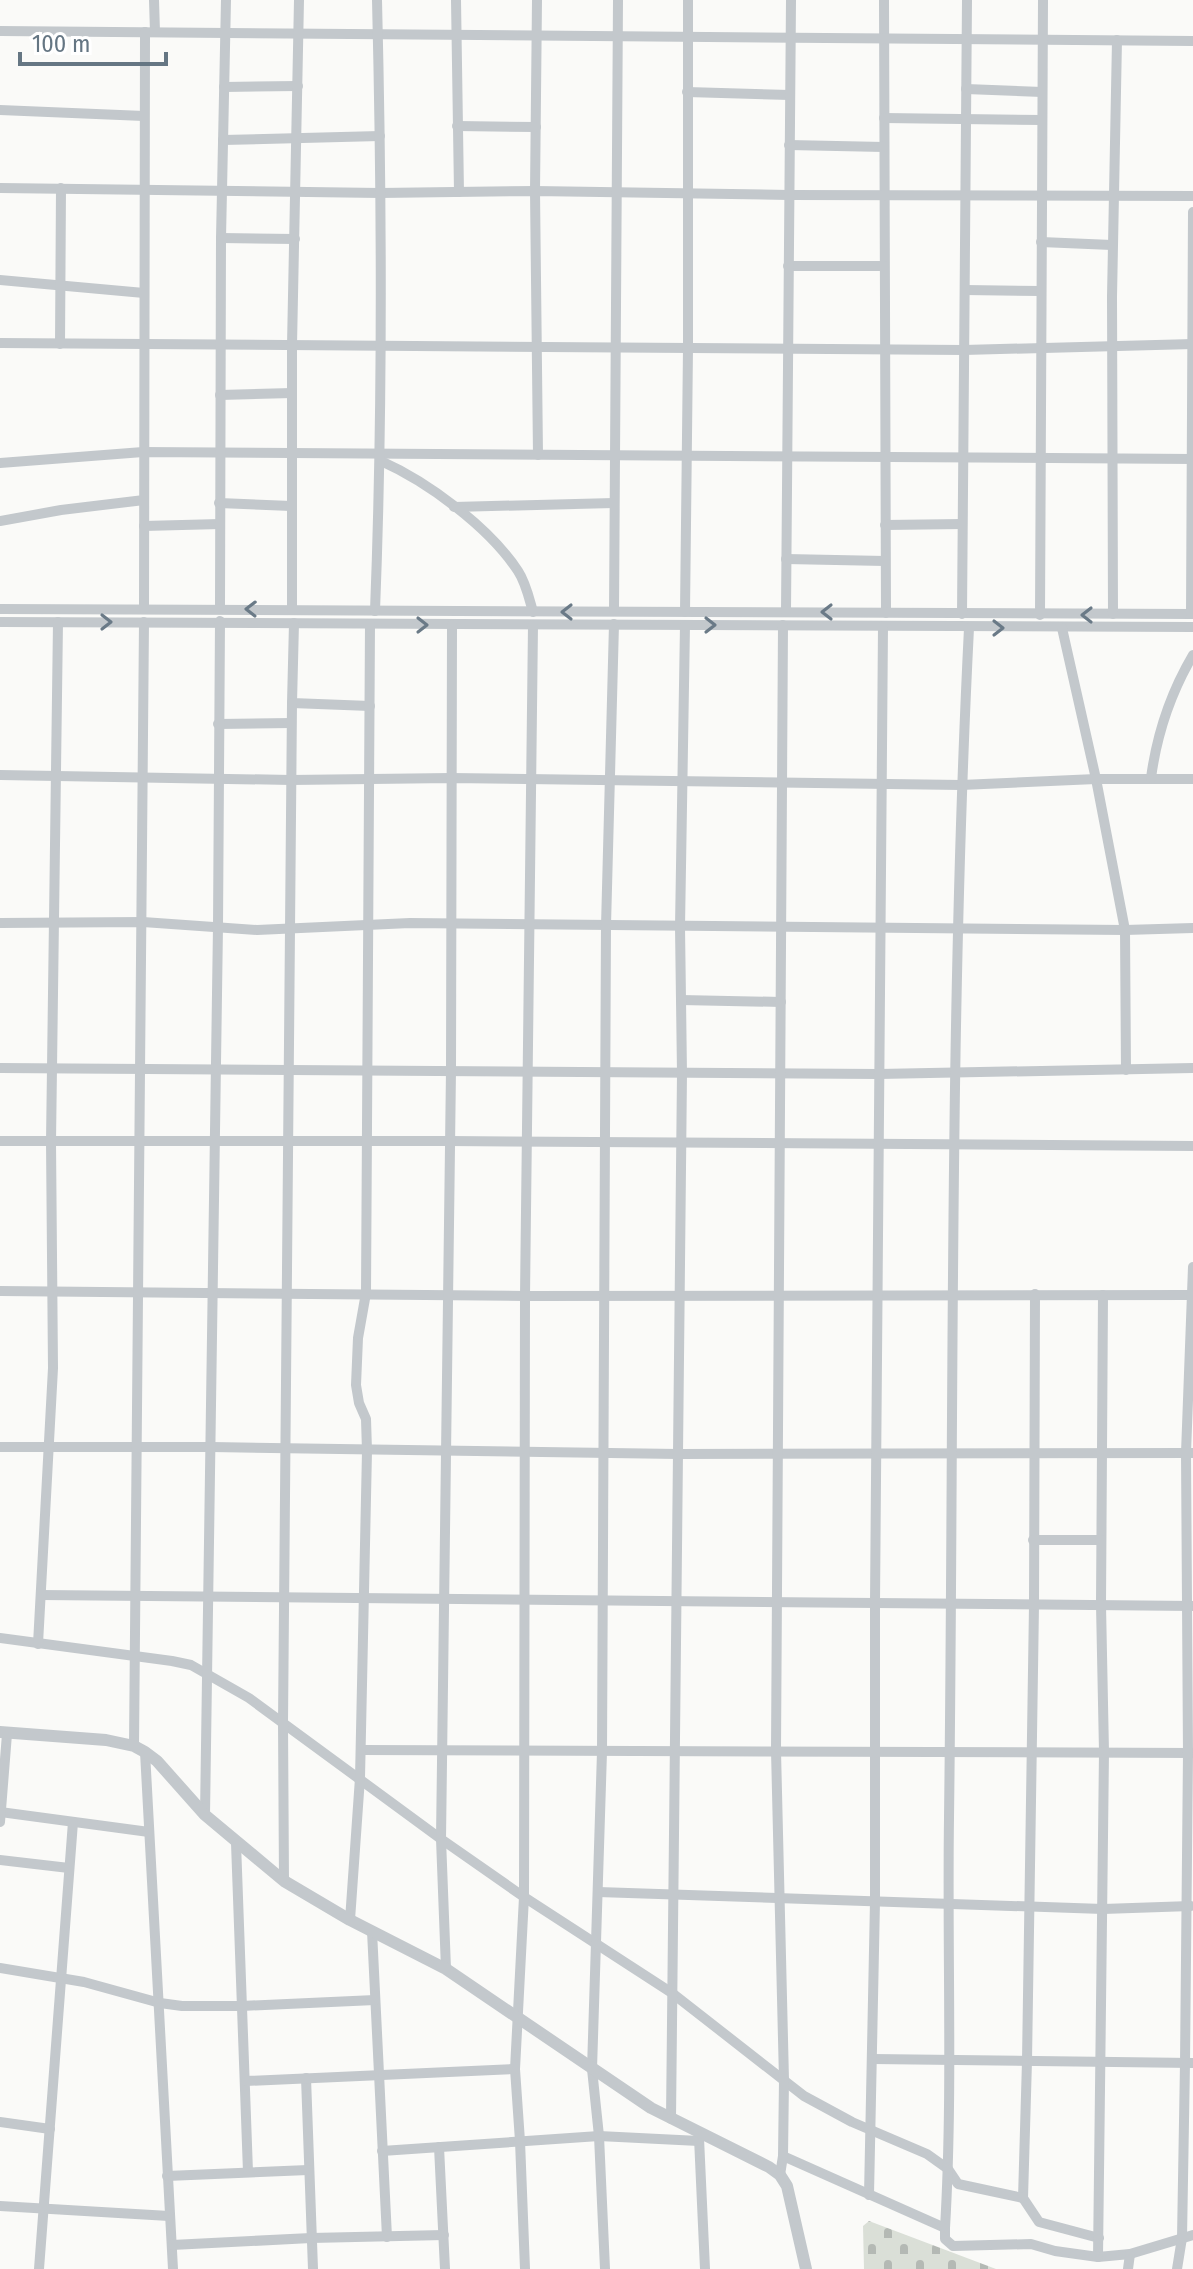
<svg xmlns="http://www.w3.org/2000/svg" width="1193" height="2269" font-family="'Fira Sans Condensed',sans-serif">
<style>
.cemetery{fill:url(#cemetery-stones)}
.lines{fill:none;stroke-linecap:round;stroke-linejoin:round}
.minor{stroke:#c3c8cc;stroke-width:10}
.tertiary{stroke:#c3c8cc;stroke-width:12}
.oneway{stroke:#6a7a87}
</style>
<defs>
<pattern id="cemetery-stones" width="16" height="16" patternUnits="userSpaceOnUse" patternTransform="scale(2)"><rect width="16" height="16" fill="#dadfd7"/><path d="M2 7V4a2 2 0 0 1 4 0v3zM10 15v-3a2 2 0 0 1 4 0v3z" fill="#b4b9b4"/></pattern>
</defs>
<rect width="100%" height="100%" fill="#fafaf8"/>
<!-- cemetery -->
<polygon class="cemetery" points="869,2221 996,2269 864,2269 863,2226"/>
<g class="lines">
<!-- minor -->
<g class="minor">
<polyline points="154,0 155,32"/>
<polyline points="456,0 459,192"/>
<polyline points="537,0 535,191 538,455"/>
<polyline points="884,0 886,613"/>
<polyline points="0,31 1193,41"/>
<polyline points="224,87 298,86"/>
<polyline points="966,89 1042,92"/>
<polyline points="687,92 790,95"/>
<polyline points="0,110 144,116"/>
<polyline points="884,118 1042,120"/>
<polyline points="457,126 536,127"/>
<polyline points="223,140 380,136"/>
<polyline points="789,145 884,147"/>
<polyline points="0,188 380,193 535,191 789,195 1193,196"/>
<polyline points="221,238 295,239"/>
<polyline points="1041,242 1112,245"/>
<polyline points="788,266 884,266"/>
<polyline points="0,280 144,293"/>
<polyline points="965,290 1040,291"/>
<polyline points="0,343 964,350 1193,344"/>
<polyline points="60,344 61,188"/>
<polyline points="220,395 292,393"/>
<path d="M381 461C428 482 489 527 518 571 526 583 529 598 533 612"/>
<polyline points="0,463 143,452 1193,459"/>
<polyline points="219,503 291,506"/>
<polyline points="454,507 614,503"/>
<polyline points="0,521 61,510 144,500"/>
<polyline points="885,525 962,524"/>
<polyline points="144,526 220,524"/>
<polyline points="786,559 885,561"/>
<polyline points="220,608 221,238 226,0"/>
<polyline points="0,609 1193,614"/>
<polyline points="144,609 145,32"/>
<polyline points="292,609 292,345 299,0"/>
<path d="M375 611C383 407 382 204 377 0"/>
<polyline points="614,611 618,0"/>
<polyline points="685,612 688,348 688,0"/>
<polyline points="786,612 791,0"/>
<polyline points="962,614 967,0"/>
<polyline points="1113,614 1112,297 1117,40"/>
<polyline points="1191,614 1193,212"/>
<polyline points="1040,615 1043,0"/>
<polyline points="0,622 1193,627"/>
<polyline points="294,623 292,703 370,706"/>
<polyline points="1062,628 1096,779 1125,930 1126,1070"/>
<polyline points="218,724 291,723"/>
<polyline points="0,775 291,780 451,778 961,785 1096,779 1193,779"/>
<path d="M1151 778C1157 733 1170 694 1193 655"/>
<polyline points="0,923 143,922 257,930 410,923 1125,930 1193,928"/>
<polyline points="681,1000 781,1002"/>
<polyline points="0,1068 879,1074 1193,1068"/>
<polyline points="0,1141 449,1141 1193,1146"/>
<polyline points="0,1291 525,1296 1193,1295"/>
<polyline points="1035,1294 1034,1605 1027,2061 1023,2198 1039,2222 1099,2238"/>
<polyline points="1103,1295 1101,1605 1104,1752 1098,2257 1130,2254 1193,2235"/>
<polyline points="0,1447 212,1447 678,1454 1193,1453"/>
<polyline points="1033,1540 1101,1540"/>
<polyline points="41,1595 1193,1606"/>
<polyline points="0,1638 172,1661 191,1665 249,1698 441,1839 524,1897 672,1993 804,2096 852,2122 927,2154 948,2169 958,2184 1023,2198"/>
<polyline points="38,1644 53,1368 51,1142 58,622"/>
<polyline points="134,1746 144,622"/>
<polyline points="361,1750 1193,1753"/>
<polyline points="145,1752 173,2269"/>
<polyline points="0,1812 149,1832"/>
<polyline points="205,1815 218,926 220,621"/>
<polyline points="0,1822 7,1734"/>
<polyline points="236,1843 248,2172"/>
<polyline points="0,1860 69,1868"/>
<polyline points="284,1881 283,1723 292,703"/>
<polyline points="598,1892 1103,1909 1191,1906"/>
<polyline points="350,1920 360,1778 367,1451 366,1419 359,1403 356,1385 358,1338 366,1293 370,624"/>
<polyline points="372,1931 387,2237"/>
<polyline points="0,1968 84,1982 160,2003 182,2006 242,2006 375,2000"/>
<polyline points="446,1969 441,1839 451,1070 452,625"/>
<polyline points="873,2059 1193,2063"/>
<polyline points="306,2078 313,2269"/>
<polyline points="246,2081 515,2069"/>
<polyline points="671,2119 682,1073 680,927 685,625"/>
<polyline points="0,2122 50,2129"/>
<polyline points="699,2138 705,2269"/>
<polyline points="439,2147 445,2269"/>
<polyline points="382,2151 599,2136 699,2141"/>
<polyline points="783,2156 945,2228 945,2239 953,2246 1031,2244 1055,2251 1098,2257"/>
<polyline points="780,2175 783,2156 784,2080 776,1751 783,625"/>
<polyline points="167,2176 308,2170"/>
<polyline points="869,2195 875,1901 875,1603 883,626"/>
<polyline points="0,2206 169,2216"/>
<path d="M945 2228C953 2092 947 1955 949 1818 954 1421 949 1024 969 628"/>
<polyline points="172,2245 311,2238 444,2235"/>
<polyline points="39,2269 73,1822"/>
<polyline points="525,2269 520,2141 515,2069 524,1897 525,1296 533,625"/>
<polyline points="605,2269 599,2136 592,2069 602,1752 606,926 614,624"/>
<polyline points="1128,2269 1130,2254"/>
<polyline points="1177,2269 1182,2238 1185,2063 1188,1753 1186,1453 1193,1267"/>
</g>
<!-- tertiary -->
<polyline class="tertiary" points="0,1732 106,1740 134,1746 145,1752 157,1761 205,1815 284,1881 350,1920 446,1969 651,2108 769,2167 780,2175 787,2186 806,2269"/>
</g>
<!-- one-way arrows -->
<defs><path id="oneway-chevron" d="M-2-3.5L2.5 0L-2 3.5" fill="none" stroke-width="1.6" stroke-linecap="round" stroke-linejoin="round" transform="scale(2)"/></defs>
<g class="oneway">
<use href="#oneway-chevron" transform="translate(251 609) rotate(-179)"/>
<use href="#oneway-chevron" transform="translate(567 612) rotate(180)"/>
<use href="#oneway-chevron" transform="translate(827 612) rotate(-180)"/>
<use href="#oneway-chevron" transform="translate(1087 615) rotate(180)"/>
<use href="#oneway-chevron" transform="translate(106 622)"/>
<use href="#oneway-chevron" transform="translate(422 625)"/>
<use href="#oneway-chevron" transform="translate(710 625)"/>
<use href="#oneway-chevron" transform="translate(998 628)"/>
</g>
<!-- scale -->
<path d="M20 52v12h146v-12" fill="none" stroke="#657683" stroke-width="4"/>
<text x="32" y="52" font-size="24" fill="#657683" stroke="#ffffff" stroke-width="6" paint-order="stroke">100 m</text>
</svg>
